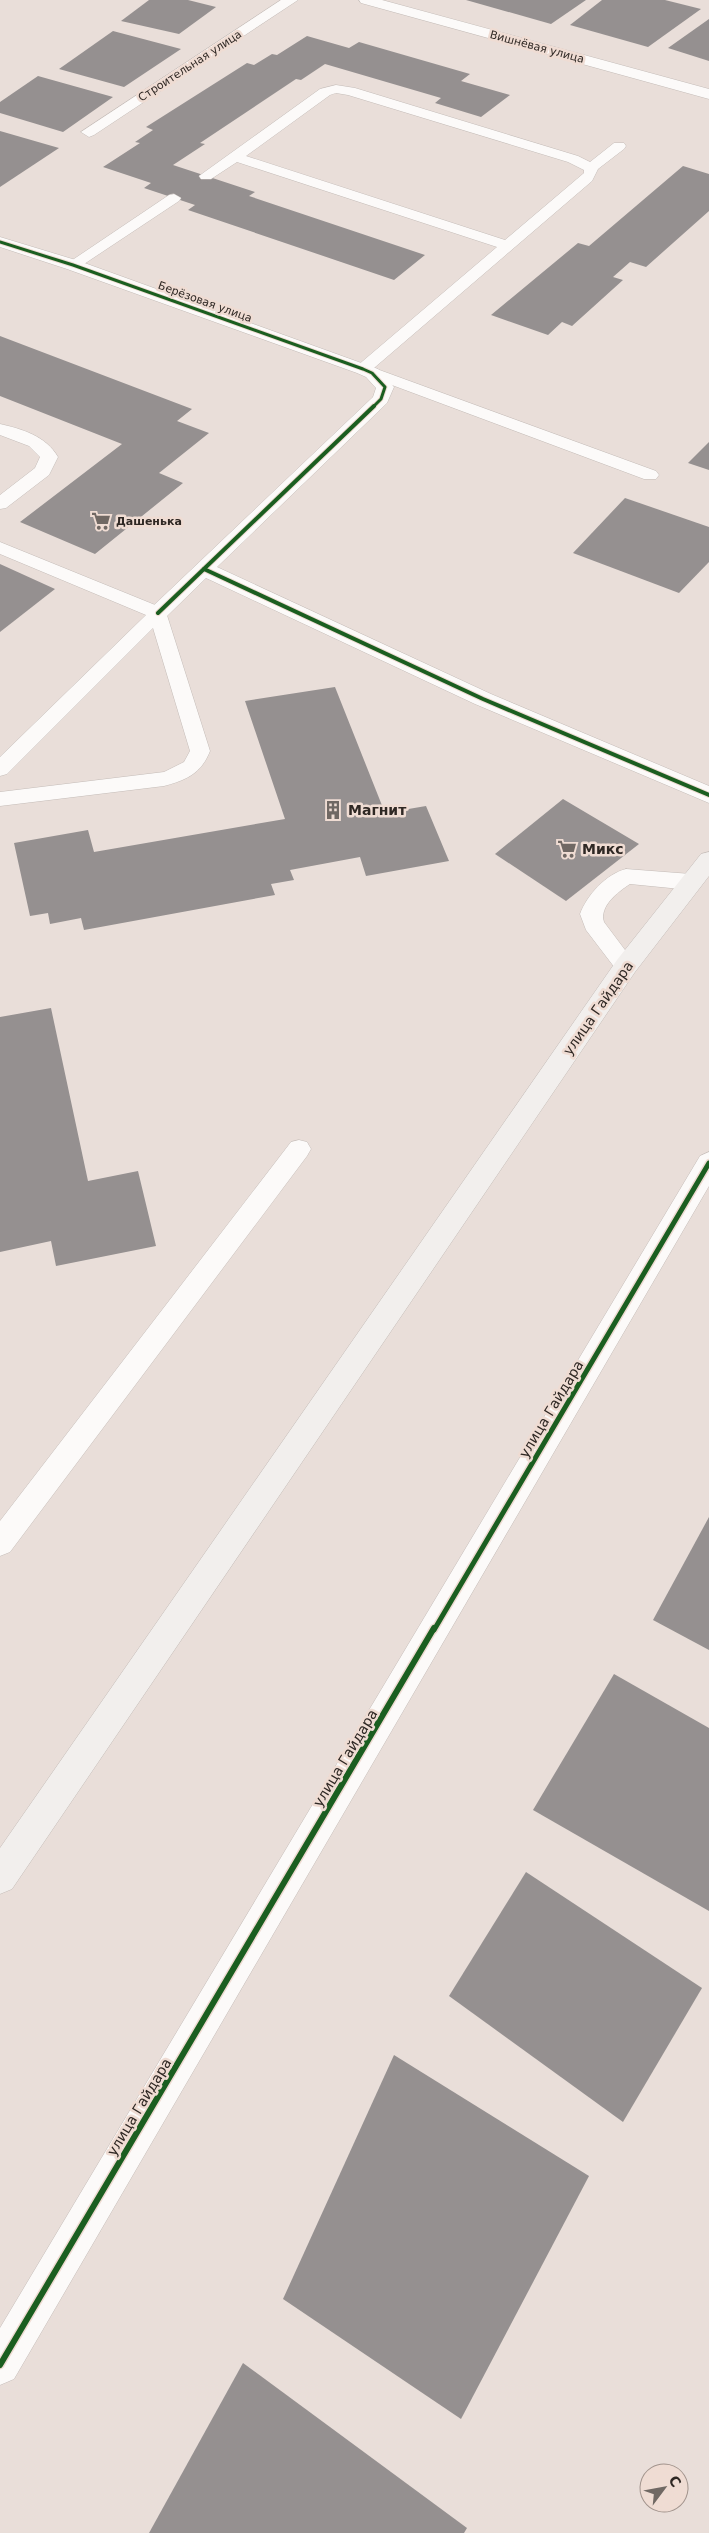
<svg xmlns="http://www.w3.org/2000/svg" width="709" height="2533" font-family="'DejaVu Sans',sans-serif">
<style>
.building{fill:#959090}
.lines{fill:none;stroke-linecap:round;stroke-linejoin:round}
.service-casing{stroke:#c4bcb8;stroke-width:1}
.minor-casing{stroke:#c4bcb8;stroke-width:1}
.secondary-casing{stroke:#c4bcb8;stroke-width:1}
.service{fill:#fcfaf9;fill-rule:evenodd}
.minor{fill:#fcfaf9;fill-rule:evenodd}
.secondary{fill:#f2efed;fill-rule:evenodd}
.cycleway-far3-casing{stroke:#efdcd3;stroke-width:5}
.cycleway-far2-casing{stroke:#efdcd3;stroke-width:6}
.cycleway-far1-casing{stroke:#efdcd3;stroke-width:8}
.cycleway-casing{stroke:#efdcd3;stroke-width:9}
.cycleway-far3{stroke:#1b5e20;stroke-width:3}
.cycleway-far2{stroke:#1b5e20;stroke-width:4}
.cycleway-far1{stroke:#1b5e20;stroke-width:5}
.cycleway{stroke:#1b5e20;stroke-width:6}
.labels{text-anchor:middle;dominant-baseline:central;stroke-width:5;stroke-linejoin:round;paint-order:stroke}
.far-street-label{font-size:11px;fill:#2f2824;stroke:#efdcd3}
.far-poi-label{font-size:11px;font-weight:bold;fill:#2f2824;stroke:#efdcd3;text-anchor:start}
.poi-label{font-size:14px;font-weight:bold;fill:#2f2824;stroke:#efdcd3;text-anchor:start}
.street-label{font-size:14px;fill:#2f2824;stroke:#efdcd3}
</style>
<rect width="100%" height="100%" fill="#e9ded9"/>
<!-- building -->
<g class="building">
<polygon points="149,0 188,0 216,7 179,34 121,21"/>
<polygon points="466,0 586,0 551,24"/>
<polygon points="602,0 665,0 701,9 648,47 570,25"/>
<polygon points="709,19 709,61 668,48"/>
<polygon points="113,31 181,49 124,87 59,69"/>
<polygon points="307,36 349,48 359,42 470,74 461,81 510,95 481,117 435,103 441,98 325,64 301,80 296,79 200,143 205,144 173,165 255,192 249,196 425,255 394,280 188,210 195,205 144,188 151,183 103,167 140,143 135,142 153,130 146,127 247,63 254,65 272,54 277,55"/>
<polygon points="38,76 113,97 63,132 0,113 0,102"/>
<polygon points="0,131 59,148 0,187"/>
<polygon points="683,166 709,174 709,211 646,267 630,262 613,277 623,280 572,326 562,322 548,335 491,315 578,243 589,246"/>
<polygon points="0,336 192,409 177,421 209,433 159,473 183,483 95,554 20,522 122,444 0,396"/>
<polygon points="709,442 709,470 688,463"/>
<polygon points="625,498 709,527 709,562 679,593 573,553"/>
<polygon points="0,564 55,589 0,632"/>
<polygon points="335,687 385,813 426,806 449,861 366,876 360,857 290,870 294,880 271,884 275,895 84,930 81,918 50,924 48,913 30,916 14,843 88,830 94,852 285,819 245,701"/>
<polygon points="563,799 639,844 566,901 495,854"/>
<polygon points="51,1008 88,1181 138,1171 156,1246 56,1266 51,1241 0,1252 0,1017"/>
<polygon points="709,1517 709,1650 653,1620"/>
<polygon points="614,1674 709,1728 709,1911 533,1810"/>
<polygon points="526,1872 702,1988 623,2122 449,1996"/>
<polygon points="394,2055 589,2176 461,2419 283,2299"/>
<polygon points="243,2363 467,2528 464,2533 149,2533"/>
</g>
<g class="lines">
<!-- service casing -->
<g class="service-casing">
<g id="service">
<path d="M336 85 355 88 578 156 590 162 614 143H624L626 146 624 149 598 169 592 181 374 368 656 471 659 475 656 479H644L357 372 355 369 357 366 497 247 237 162 211 179H201L199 176 320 89ZM336 93 348 95 568 162 584 170V173L505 240 246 156 330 95Z"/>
<polygon points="174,194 181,198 179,201 78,268 68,268 65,265 169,195"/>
<path d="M0 424C22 429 46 436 58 457L49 475 6 508 0 509V495L35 468 40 457 29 446 0 435Z"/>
<path d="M0 542 165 609 210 751C201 774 186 780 164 786L0 806V792L164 772 184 762 190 751 153 628 7 774 0 776V757L146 615 0 554Z"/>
<path d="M626 869 691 874 699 877 702 882 699 887 691 890 630 884C618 892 599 906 604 922L637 966 634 972 626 974 618 972 586 930 580 914C587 895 606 874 626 869Z"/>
<polygon points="299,1140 307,1142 311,1149 307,1156 10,1552 0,1556 0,1521 291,1142"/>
</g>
</g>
<!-- minor casing -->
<g class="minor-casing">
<g id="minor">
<polygon points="281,0 298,0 94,135 89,137 81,132"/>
<polygon points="359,0 382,0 709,89 709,99 361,3"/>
<polygon points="0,237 79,261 378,369 394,387 387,403 217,567 491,694 709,786 709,803 475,704 206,578 165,618 158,619 151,618 148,613 151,608 373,397 376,388 366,377 357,373 67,269 0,247"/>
<polygon points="709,1152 709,1186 14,2379 0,2385 0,2328 700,1156"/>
</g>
</g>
<!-- secondary casing -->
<g class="secondary-casing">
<polygon id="secondary" points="709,852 709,876 635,972 12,1889 0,1894 0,1848 617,960 701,854"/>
</g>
<!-- service -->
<use href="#service" class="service"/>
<!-- minor -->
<use href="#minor" class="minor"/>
<!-- secondary -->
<use href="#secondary" class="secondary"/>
<!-- cycleway-far3 casing -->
<g class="cycleway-far3-casing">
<polyline id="cycleway-far3" points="0,242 73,265 363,369 372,373 385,387 381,399 373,407"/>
</g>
<!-- cycleway-far2 casing -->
<g class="cycleway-far2-casing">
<g id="cycleway-far2">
<polyline points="204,569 483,699 709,795"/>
<polyline points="158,613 374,406"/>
</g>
</g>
<!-- cycleway-far1 casing -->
<g class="cycleway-far1-casing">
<polyline id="cycleway-far1" points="434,1630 709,1163"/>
</g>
<!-- cycleway casing -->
<g class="cycleway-casing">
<polyline id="cycleway" points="0,2365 434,1628"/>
</g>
<!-- cycleway-far3 -->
<use href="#cycleway-far3" class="cycleway-far3"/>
<!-- cycleway-far2 -->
<use href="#cycleway-far2" class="cycleway-far2"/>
<!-- cycleway-far1 -->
<use href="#cycleway-far1" class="cycleway-far1"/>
<!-- cycleway -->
<use href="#cycleway" class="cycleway"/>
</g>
<!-- icons -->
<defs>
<g id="supermarket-bare" transform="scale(1.5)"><path d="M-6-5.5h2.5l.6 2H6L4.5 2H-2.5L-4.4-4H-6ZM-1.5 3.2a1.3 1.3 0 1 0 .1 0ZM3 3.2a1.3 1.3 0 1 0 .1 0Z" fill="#706863" stroke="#efdcd3" stroke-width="2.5" paint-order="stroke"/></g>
<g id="building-bare" transform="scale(1.5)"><path d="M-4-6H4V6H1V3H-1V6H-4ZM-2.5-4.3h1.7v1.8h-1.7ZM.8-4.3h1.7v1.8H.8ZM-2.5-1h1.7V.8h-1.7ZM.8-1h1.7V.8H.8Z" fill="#706863" stroke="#efdcd3" stroke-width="2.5" paint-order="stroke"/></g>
</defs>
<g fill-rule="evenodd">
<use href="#supermarket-bare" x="101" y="521"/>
<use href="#building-bare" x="333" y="810"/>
<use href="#supermarket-bare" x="567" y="849"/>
</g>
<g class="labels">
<!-- far-street labels -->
<g class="far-street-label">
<text transform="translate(537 47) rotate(15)">Вишнёвая улица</text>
<text transform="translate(190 66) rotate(-33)">Строительная улица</text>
<text transform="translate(205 302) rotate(20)">Берёзовая улица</text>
</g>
<!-- far-poi labels -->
<g class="far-poi-label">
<text x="116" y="521">Дашенька</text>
</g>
<!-- poi labels -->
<g class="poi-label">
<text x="348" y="810">Магнит</text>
<text x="582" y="849">Микс</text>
</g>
<!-- street labels -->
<g class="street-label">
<text transform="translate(598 1008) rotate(-55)">улица Гайдара</text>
<text transform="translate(551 1409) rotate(-59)">улица Гайдара</text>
<text transform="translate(345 1758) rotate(-59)">улица Гайдара</text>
<text transform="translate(139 2107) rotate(-59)">улица Гайдара</text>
</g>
</g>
<!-- north arrow -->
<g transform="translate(664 2488) rotate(58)"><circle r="24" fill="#efdcd3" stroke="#a2948d"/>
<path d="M0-4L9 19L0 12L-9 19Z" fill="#706863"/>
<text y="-8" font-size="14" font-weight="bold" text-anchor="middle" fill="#2f2824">С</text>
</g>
</svg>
